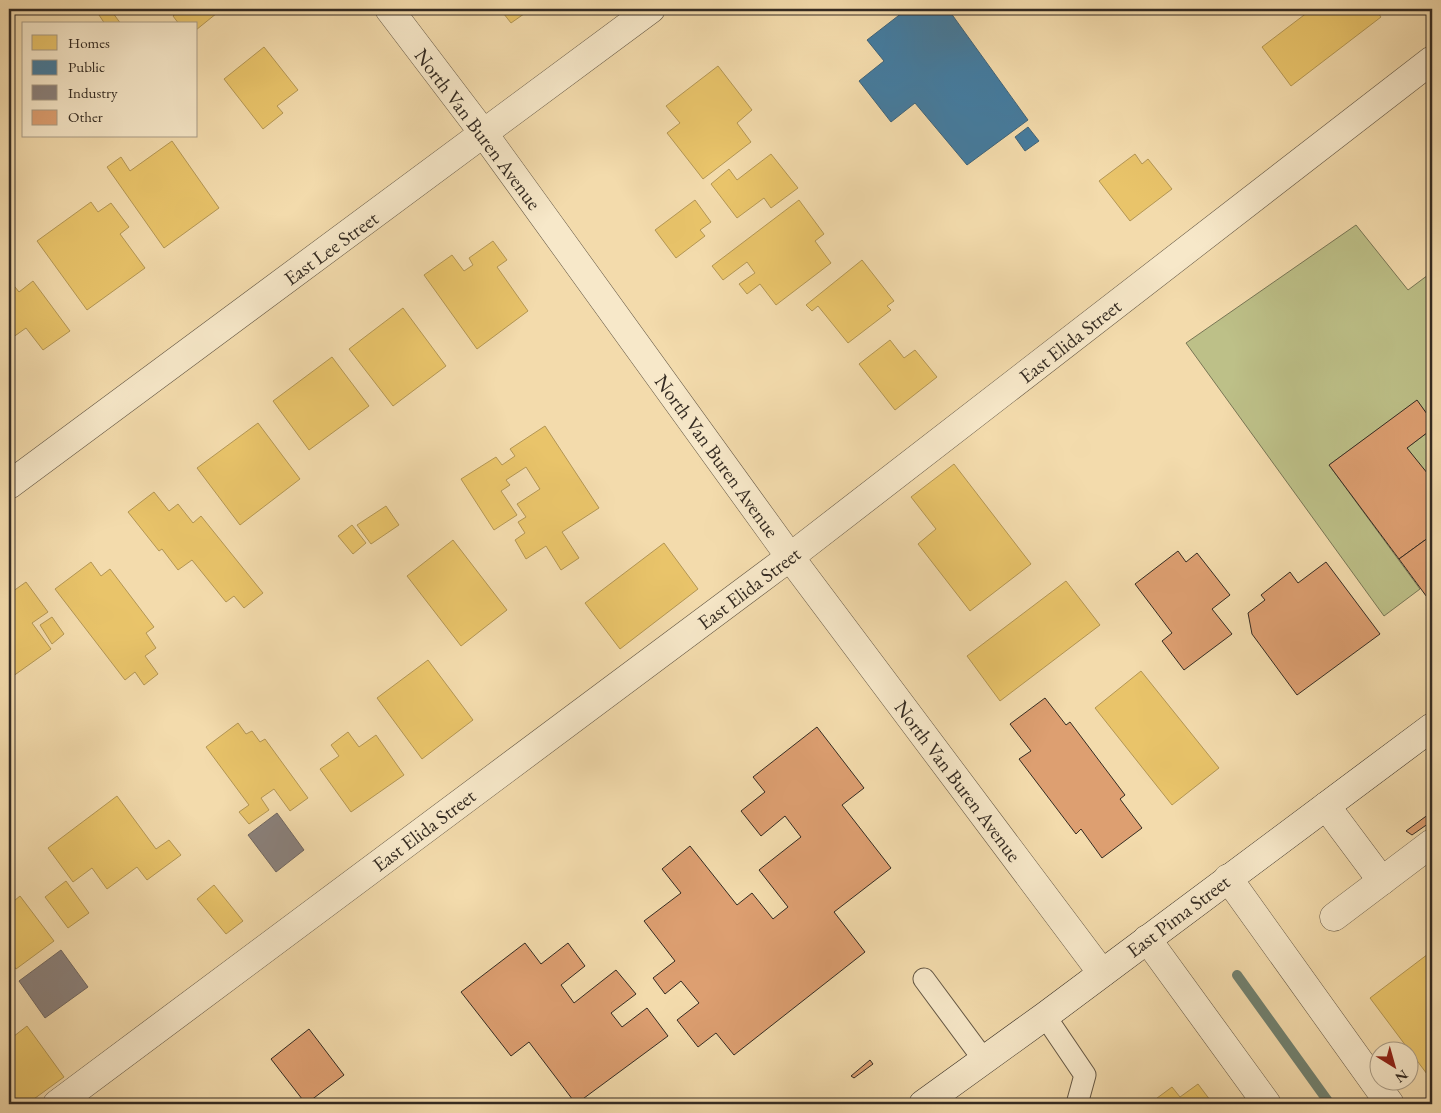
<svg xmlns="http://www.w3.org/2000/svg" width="1441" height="1113" font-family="'EB Garamond',serif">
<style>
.green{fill:#bdc088;stroke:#787655}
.homes{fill:#e9c46a;stroke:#b39654}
.public{fill:#457b9d;stroke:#406378}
.industry{fill:#8a817c;stroke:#706761}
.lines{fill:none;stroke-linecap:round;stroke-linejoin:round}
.stream{stroke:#728271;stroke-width:10}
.building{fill:#dd9f71;stroke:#342b22}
.lane-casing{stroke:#645744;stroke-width:23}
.street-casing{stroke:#645744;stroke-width:29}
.secondary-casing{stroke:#342b22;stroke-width:29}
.lane{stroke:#f7e8c9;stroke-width:21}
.street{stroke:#f7e8c9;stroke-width:28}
.secondary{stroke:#f7e8c9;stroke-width:28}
.labels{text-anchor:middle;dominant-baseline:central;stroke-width:5;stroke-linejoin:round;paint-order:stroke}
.street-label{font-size:20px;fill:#342b22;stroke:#f7e8c9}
</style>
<rect width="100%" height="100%" fill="#f3dbac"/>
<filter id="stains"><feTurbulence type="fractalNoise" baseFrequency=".004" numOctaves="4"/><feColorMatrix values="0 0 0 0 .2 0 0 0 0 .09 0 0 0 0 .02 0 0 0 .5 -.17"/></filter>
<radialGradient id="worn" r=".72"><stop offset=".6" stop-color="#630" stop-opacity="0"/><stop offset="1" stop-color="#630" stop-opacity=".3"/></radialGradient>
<!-- green -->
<g class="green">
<polygon points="1356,225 1408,290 1432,272 1432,421 1417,401 1329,465 1420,589 1384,616 1186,343"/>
<polygon points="1432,429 1432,479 1431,480 1407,448"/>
</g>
<!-- homes -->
<g class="homes">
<polygon points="101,9 110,9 121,24 105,24 97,12"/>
<polygon points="181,9 222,9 196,30 196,24 179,24 173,16"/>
<polygon points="500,9 531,9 511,23"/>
<polygon points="1312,9 1375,9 1381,17 1291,86 1262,47"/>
<polygon points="264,47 298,90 277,106 283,113 263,129 224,79"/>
<polygon points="718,66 752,110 737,123 751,142 703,179 667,133 680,123 666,106"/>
<polygon points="172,141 219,208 164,248 107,167 121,157 130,171"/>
<polygon points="771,154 798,188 771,208 764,198 737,218 711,184 729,169 737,180"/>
<polygon points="1135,154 1142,164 1148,159 1172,189 1130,221 1099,181"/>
<polygon points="695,200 711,222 700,230 705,236 676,258 655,230"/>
<polygon points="799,200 824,234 815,241 831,263 776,305 760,284 747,294 739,284 755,273 747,262 723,280 712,266"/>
<polygon points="91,202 98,212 111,203 129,227 120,234 145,268 87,310 37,241"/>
<polygon points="493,241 507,260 497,267 528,311 477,349 424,275 452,255 464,271 473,265 469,258"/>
<polygon points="862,260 894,301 887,306 891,310 848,343 818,306 812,311 806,305"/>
<polygon points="33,281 70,331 43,350 26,328 9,340 9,283 11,282 19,292"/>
<polygon points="403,308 446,366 393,406 349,349"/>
<polygon points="890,340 904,358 915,350 937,377 895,410 859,364"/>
<polygon points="332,357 369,406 309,450 273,401"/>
<polygon points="258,423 300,479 240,525 197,468"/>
<polygon points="545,426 599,508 562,532 579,558 561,570 546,546 526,559 515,540 525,533 518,522 526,517 517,504 540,489 526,467 506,480 510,485 501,491 517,515 494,530 461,479 496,457 502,465 515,456 510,449"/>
<polygon points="954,464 1031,564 970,611 918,544 936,529 911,497"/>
<polygon points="154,492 169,511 178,504 193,523 201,516 263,593 244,608 234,596 226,602 192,560 178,570 162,549 159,551 128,512"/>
<polygon points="386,506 399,525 371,544 357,525"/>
<polygon points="352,525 366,543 353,554 338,536"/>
<polygon points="453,540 507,610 461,646 407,576"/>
<polygon points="664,543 698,589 620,649 585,603"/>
<polygon points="91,562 101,576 110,569 154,627 146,633 156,648 145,656 158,674 144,685 135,672 125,680 55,589"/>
<polygon points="1066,581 1100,625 1000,701 967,656"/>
<polygon points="26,582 48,612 32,623 51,649 9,679 9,594"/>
<polygon points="52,617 64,634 52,644 40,625"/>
<polygon points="428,660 473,720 422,759 377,698"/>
<polygon points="1141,671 1219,768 1172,805 1095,708"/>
<polygon points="238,723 246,734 252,731 260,742 265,739 308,798 290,811 274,789 261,798 269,810 249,824 239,812 249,805 206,747"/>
<polygon points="348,732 359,747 376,735 404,775 351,812 320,769 339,756 331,745"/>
<polygon points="117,796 156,849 169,840 181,855 147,880 137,867 107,889 92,868 73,882 48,848"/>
<polygon points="66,881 89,913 68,928 45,897"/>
<polygon points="214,885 243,921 226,934 197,899"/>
<polygon points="20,896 54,941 16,969 9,959 9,905"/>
<polygon points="1432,951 1432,1070 1427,1074 1370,998"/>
<polygon points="27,1026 64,1077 27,1104 9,1104 9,1040"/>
<polygon points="1198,1084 1213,1104 1149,1104 1172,1087 1180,1097"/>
</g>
<!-- public -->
<g class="public">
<polygon points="907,9 948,9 1028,120 967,165 915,103 891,122 859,81 884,61 867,40"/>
<polygon points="1028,127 1039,141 1025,151 1015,137"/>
</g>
<!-- industry -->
<g class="industry">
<polygon points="277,813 304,850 276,872 248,835"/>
<polygon points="61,950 88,987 45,1018 19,981"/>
</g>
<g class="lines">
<!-- stream -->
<polyline class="stream" points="1237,975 1330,1104"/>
</g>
<!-- building -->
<g class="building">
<polygon points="1417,400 1432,421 1432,429 1407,448 1432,479 1432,535 1399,559 1329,465"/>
<polygon points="1432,535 1432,604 1399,559"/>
<polygon points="1178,551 1186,562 1197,553 1230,595 1212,609 1232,634 1184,670 1162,641 1172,633 1135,584"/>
<polygon points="1326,562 1380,634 1297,695 1252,634 1248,613 1265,600 1261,595 1290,572 1298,583"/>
<polygon points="1045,698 1066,725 1070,722 1125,795 1120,799 1142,828 1102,858 1081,829 1076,834 1019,759 1031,751 1010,724"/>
<polygon points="817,727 864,788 842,805 891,868 834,912 865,952 734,1055 716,1033 698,1047 677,1020 699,1003 681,981 665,994 653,978 675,961 644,921 681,893 662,869 690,846 737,905 752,893 773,919 788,907 759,870 801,837 785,816 761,836 741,811 765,792 753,777"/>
<polygon points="1429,814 1432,821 1412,835 1406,831"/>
<polygon points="525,943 541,964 568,943 585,966 561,985 574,1003 616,970 636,994 611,1013 622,1027 647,1008 668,1036 576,1104 529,1042 511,1056 461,992"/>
<polygon points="309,1029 344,1075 306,1104 271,1059"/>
<polygon points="870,1060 873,1064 854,1078 851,1076"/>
</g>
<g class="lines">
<!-- lane casing -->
<g class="lane-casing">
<g id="lane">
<polyline points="924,979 984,1060"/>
<polyline points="1045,1016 1085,1075 1077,1104"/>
</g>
</g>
<!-- street casing -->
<g class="street-casing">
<g id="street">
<polyline points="389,9 484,134 790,557 1102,973"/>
<polyline points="9,485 651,9"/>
<polyline points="1326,806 1382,881"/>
<polyline points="1228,878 1390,1104"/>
<polyline points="1334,917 1432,843"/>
<polyline points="1147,939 1267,1104"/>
<polyline points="57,1104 790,557 1432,60"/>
</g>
</g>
<!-- secondary casing -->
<g class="secondary-casing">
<polyline id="secondary" points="923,1104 1045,1016 1432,727"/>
</g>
<!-- lane -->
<use href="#lane" class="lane"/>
<!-- street -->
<use href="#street" class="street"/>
<!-- secondary -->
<use href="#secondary" class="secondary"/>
</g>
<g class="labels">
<!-- street labels -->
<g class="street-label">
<text transform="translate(478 129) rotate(53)">North Van Buren Avenue</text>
<text transform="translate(331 248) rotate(-36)">East Lee Street</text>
<text transform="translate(1070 341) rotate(-38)">East Elida Street</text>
<text transform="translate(717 456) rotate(54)">North Van Buren Avenue</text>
<text transform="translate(749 588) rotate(-37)">East Elida Street</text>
<text transform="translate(958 781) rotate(53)">North Van Buren Avenue</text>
<text transform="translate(424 830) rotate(-37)">East Elida Street</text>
<text transform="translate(1178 916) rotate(-37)">East Pima Street</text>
</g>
</g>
<!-- margin -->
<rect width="1441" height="1113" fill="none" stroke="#f3dbac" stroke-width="30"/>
<rect x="10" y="10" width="1421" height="1093" fill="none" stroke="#342b22" stroke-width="2.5"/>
<rect x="15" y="15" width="1411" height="1083" fill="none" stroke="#342b22"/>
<!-- legend -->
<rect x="22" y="22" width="175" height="115" fill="#f7e8c9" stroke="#a99c86"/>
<rect x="32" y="35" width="25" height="15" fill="#e9c46a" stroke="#a99c86"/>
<text x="68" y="48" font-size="15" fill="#342b22">Homes</text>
<rect x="32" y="60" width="25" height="15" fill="#457b9d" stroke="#a99c86"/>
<text x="68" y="72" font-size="15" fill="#342b22">Public</text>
<rect x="32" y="85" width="25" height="15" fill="#8a817c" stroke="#a99c86"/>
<text x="68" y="98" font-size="15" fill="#342b22">Industry</text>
<rect x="32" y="110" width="25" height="15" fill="#dd9f71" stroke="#a99c86"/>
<text x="68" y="122" font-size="15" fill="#342b22">Other</text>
<!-- north arrow -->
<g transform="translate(1394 1066) rotate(143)"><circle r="24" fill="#f7e8c9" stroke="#a99c86"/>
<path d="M0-4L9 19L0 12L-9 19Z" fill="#8f2418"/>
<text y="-8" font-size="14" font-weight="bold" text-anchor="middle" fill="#342b22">N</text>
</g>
<rect width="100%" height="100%" filter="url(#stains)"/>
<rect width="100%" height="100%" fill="url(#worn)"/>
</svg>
